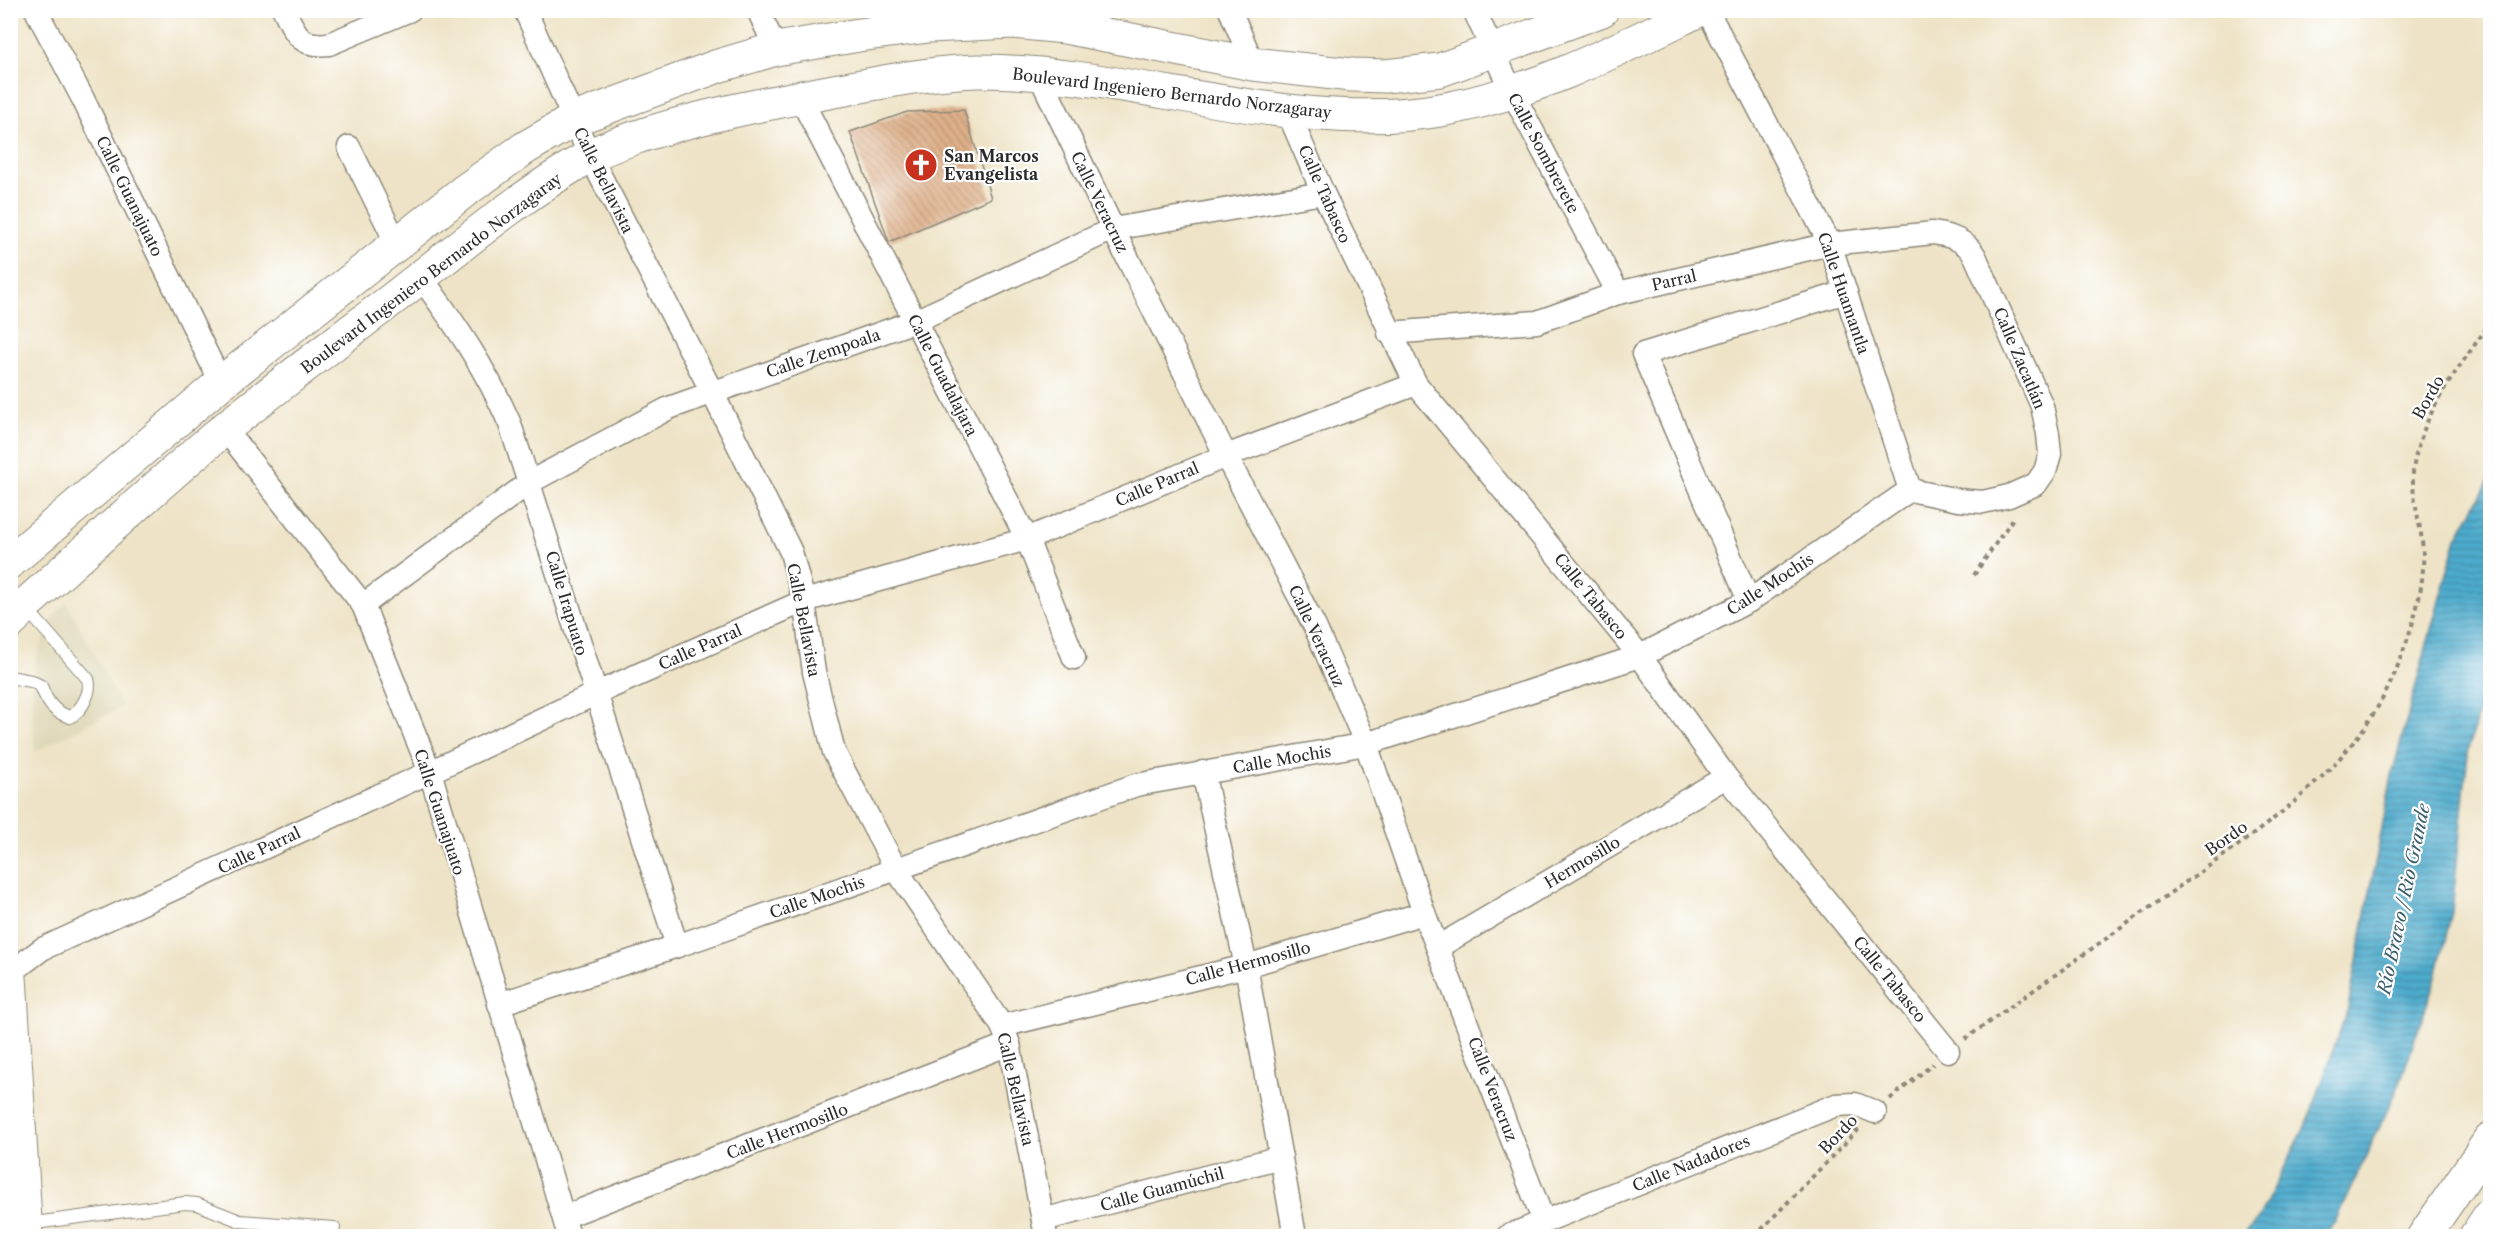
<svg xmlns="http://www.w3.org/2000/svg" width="2501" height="1247" font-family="'Libre Caslon Text',serif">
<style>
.built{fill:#ded8b7}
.water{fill:url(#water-rules);stroke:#3c6b7c;stroke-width:1.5}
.building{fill:url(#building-back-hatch)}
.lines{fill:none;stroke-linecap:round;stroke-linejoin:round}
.service-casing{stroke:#8c8778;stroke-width:14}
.minor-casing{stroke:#8c8778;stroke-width:25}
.primary-casing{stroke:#8c8778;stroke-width:35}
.path{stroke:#8c8778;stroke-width:4;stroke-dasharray:4.5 4.5;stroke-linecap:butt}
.service{stroke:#fff;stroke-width:12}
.minor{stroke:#fff;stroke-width:22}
.primary{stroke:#fff;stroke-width:33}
.labels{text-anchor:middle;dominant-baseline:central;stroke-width:4.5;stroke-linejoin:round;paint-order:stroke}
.street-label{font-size:16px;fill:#2b2b2b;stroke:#fff}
.poi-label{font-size:16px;font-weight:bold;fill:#2b2b2b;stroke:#fff;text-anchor:start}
.water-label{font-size:18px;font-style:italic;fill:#395e6b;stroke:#fff}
</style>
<defs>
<pattern id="water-rules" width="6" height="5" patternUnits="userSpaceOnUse" patternTransform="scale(1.5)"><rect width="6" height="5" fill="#4dabcc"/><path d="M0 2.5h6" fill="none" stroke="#408ba6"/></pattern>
<pattern id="building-back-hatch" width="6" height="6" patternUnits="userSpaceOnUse" patternTransform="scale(1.5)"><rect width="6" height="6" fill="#dfb18a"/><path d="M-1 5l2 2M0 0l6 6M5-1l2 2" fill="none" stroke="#b59071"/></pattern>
</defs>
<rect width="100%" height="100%" fill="#fff"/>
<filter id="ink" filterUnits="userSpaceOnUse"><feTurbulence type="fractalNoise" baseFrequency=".0167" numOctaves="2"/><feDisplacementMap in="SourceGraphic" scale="12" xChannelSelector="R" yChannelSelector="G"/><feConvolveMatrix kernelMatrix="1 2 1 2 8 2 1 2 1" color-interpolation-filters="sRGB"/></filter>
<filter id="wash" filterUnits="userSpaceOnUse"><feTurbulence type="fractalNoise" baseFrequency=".008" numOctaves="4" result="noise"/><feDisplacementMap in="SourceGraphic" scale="24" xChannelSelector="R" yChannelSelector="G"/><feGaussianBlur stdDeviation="1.35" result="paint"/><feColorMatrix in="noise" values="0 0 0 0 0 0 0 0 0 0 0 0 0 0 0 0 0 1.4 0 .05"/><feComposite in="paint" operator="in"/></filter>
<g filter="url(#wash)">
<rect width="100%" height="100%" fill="#eee3c6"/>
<!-- built -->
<polygon class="built" points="66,601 122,706 35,752 32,700 36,658 52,618"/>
<!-- water -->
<polygon class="water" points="2490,479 2490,666 2468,753 2452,912 2434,984 2398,1088 2335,1222 2323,1236 2242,1236 2258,1219 2308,1121 2348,1008 2392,775 2431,629 2457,538"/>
<g id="blocks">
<!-- building -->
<polygon class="building" points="964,110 991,198 889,242 850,132 907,112"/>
</g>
</g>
<g filter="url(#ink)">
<use href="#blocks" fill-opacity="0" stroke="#8c8778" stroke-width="1.5"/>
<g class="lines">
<!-- service casing -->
<g class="service-casing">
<g id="service">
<path d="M10 677 31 681 41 686C47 702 53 712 70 717 82 710 92 692 88 679L25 607"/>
<polyline points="27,1224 185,1203 197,1204 240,1221 334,1228"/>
</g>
</g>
<!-- minor casing -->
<g class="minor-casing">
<g id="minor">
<polyline points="36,10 83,99 221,383"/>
<path d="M284 10C296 34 299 47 329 44L410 10"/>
<polyline points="525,10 590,156 712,392 791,552 804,601 814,672 834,752 896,869 1002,1026 1009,1044 1046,1236"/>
<polyline points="758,10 776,49"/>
<polyline points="1230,10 1253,64"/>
<polyline points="1474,10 1512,92 1618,293"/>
<polyline points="1707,10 1830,244 1910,490"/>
<polyline points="1039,74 1113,229 1226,456 1315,627 1366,744 1424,913 1544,1222"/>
<polyline points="800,97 1027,539 1074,658"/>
<polyline points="1287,110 1323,193 1416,384 1640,656 1726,777 1948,1051"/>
<polyline points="349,147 397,244"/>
<path d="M421 277C457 327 485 367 510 424L677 946"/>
<polyline points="225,429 363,605 430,772 569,1236"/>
<polyline points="1749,601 1643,354 1846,292"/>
<polyline points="363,605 530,482 669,408 915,321 1113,229 1323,193"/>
<polyline points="1203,772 1246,966 1295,1236"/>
<polyline points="1438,947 1726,777"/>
<polyline points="10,973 42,949 430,772 595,694 804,601 1027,539 1226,456 1416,384"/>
<path d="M499 1004 677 946 1136 785 1366 744 1640 656 1749 601 1910 490 1958 500 1983 502 2009 496 2036 484 2045 471 2050 454 2048 434 2042 406 1975 256C1965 240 1952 236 1933 233L1830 244 1618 293 1537 322 1389 333"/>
<polyline points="1002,1026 1246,966 1424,913"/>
<polyline points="564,1217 1009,1044"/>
<polyline points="1043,1220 1281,1157"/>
<polyline points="1508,1236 1836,1105 1855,1104 1875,1112"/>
</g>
</g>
<!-- primary casing -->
<g class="primary-casing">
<g id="primary">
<polyline points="10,562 221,383 463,192 525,148 575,119 718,66 776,49 859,35 929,26 1013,22 1065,27 1253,64 1352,75 1385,76 1440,70 1602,10"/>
<path d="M10 623 24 606C92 546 158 483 228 426 284 381 342 338 399 294 460 247 521 195 588 157 607 146 629 140 649 133 706 115 764 104 823 93 874 84 928 72 980 71 1132 71 1297 137 1446 109 1536 92 1617 50 1699 10"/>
<polyline points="10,977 26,1236"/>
<polyline points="2424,1236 2490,1140"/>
<polyline points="2476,1236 2490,1215"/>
</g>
</g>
<!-- path -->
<g class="path">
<polyline points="1974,575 2014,517"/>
<path d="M1965 1039C2030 993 2094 947 2159 901 2252 834 2359 773 2400 660 2412 628 2425 588 2423 553 2422 524 2409 494 2414 464 2424 409 2460 367 2490 323"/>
<polyline points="1890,1099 1933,1064"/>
<polyline points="1755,1236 1859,1129"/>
</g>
<!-- service -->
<use href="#service" class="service"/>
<!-- minor -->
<use href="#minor" class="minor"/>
<!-- primary -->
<use href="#primary" class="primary"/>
</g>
</g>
<!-- icons -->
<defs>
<g id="church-disc" transform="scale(1.725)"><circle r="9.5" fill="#c8321e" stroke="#fff"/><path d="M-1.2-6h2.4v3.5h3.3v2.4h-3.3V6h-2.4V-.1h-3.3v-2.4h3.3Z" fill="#fff"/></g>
</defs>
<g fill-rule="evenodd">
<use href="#church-disc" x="921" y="165"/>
</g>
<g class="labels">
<!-- street labels -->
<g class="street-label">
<text transform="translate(1172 93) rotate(7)">Boulevard Ingeniero Bernardo Norzagaray</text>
<text transform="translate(1544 153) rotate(62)">Calle Sombrerete</text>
<text transform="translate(604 180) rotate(64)">Calle Bellavista</text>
<text transform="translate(1325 194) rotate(66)">Calle Tabasco</text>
<text transform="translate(130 196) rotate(64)">Calle Guanajuato</text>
<text transform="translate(1100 202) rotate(64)">Calle Veracruz</text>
<text transform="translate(431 273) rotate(-37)">Boulevard Ingeniero Bernardo Norzagaray</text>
<text transform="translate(1674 280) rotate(-13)">Parral</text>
<text transform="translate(1844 293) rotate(71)">Calle Huamantla</text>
<text transform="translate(823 353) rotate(-19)">Calle Zempoala</text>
<text transform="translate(2020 358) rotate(67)">Calle Zacatlán</text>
<text transform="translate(943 375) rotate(63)">Calle Guadalajara</text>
<text transform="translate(2428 397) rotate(-61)">Bordo</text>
<text transform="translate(1157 484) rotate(-23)">Calle Parral</text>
<text transform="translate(1770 584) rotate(-33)">Calle Mochis</text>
<text transform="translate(1591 596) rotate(51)">Calle Tabasco</text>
<text transform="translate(567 603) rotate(73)">Calle Irapuato</text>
<text transform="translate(804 620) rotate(79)">Calle Bellavista</text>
<text transform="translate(1317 636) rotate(65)">Calle Veracruz</text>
<text transform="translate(700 647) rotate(-24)">Calle Parral</text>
<text transform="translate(1282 759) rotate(-10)">Calle Mochis</text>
<text transform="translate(440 812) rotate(72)">Calle Guanajuato</text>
<text transform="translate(2226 838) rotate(-35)">Bordo</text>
<text transform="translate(259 850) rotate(-25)">Calle Parral</text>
<text transform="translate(1582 862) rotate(-31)">Hermosillo</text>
<text transform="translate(817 897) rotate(-19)">Calle Mochis</text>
<text transform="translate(1248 963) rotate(-15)">Calle Hermosillo</text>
<text transform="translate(1890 979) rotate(51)">Calle Tabasco</text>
<text transform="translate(1016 1089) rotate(77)">Calle Bellavista</text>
<text transform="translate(1493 1089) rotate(69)">Calle Veracruz</text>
<text transform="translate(787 1131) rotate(-21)">Calle Hermosillo</text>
<text transform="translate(1838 1134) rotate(-46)">Bordo</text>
<text transform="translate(1691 1163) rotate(-22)">Calle Nadadores</text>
<text transform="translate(1162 1189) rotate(-15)">Calle Guamúchil</text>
</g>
<!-- poi labels -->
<g class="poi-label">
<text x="944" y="156">San Marcos<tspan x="944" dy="18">Evangelista</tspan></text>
</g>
<!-- water labels -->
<g class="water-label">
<text transform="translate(2404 899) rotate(-78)">Río Bravo / Rio Grande</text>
</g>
</g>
<!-- margin -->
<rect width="2501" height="1247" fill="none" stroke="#fff" stroke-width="36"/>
</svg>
